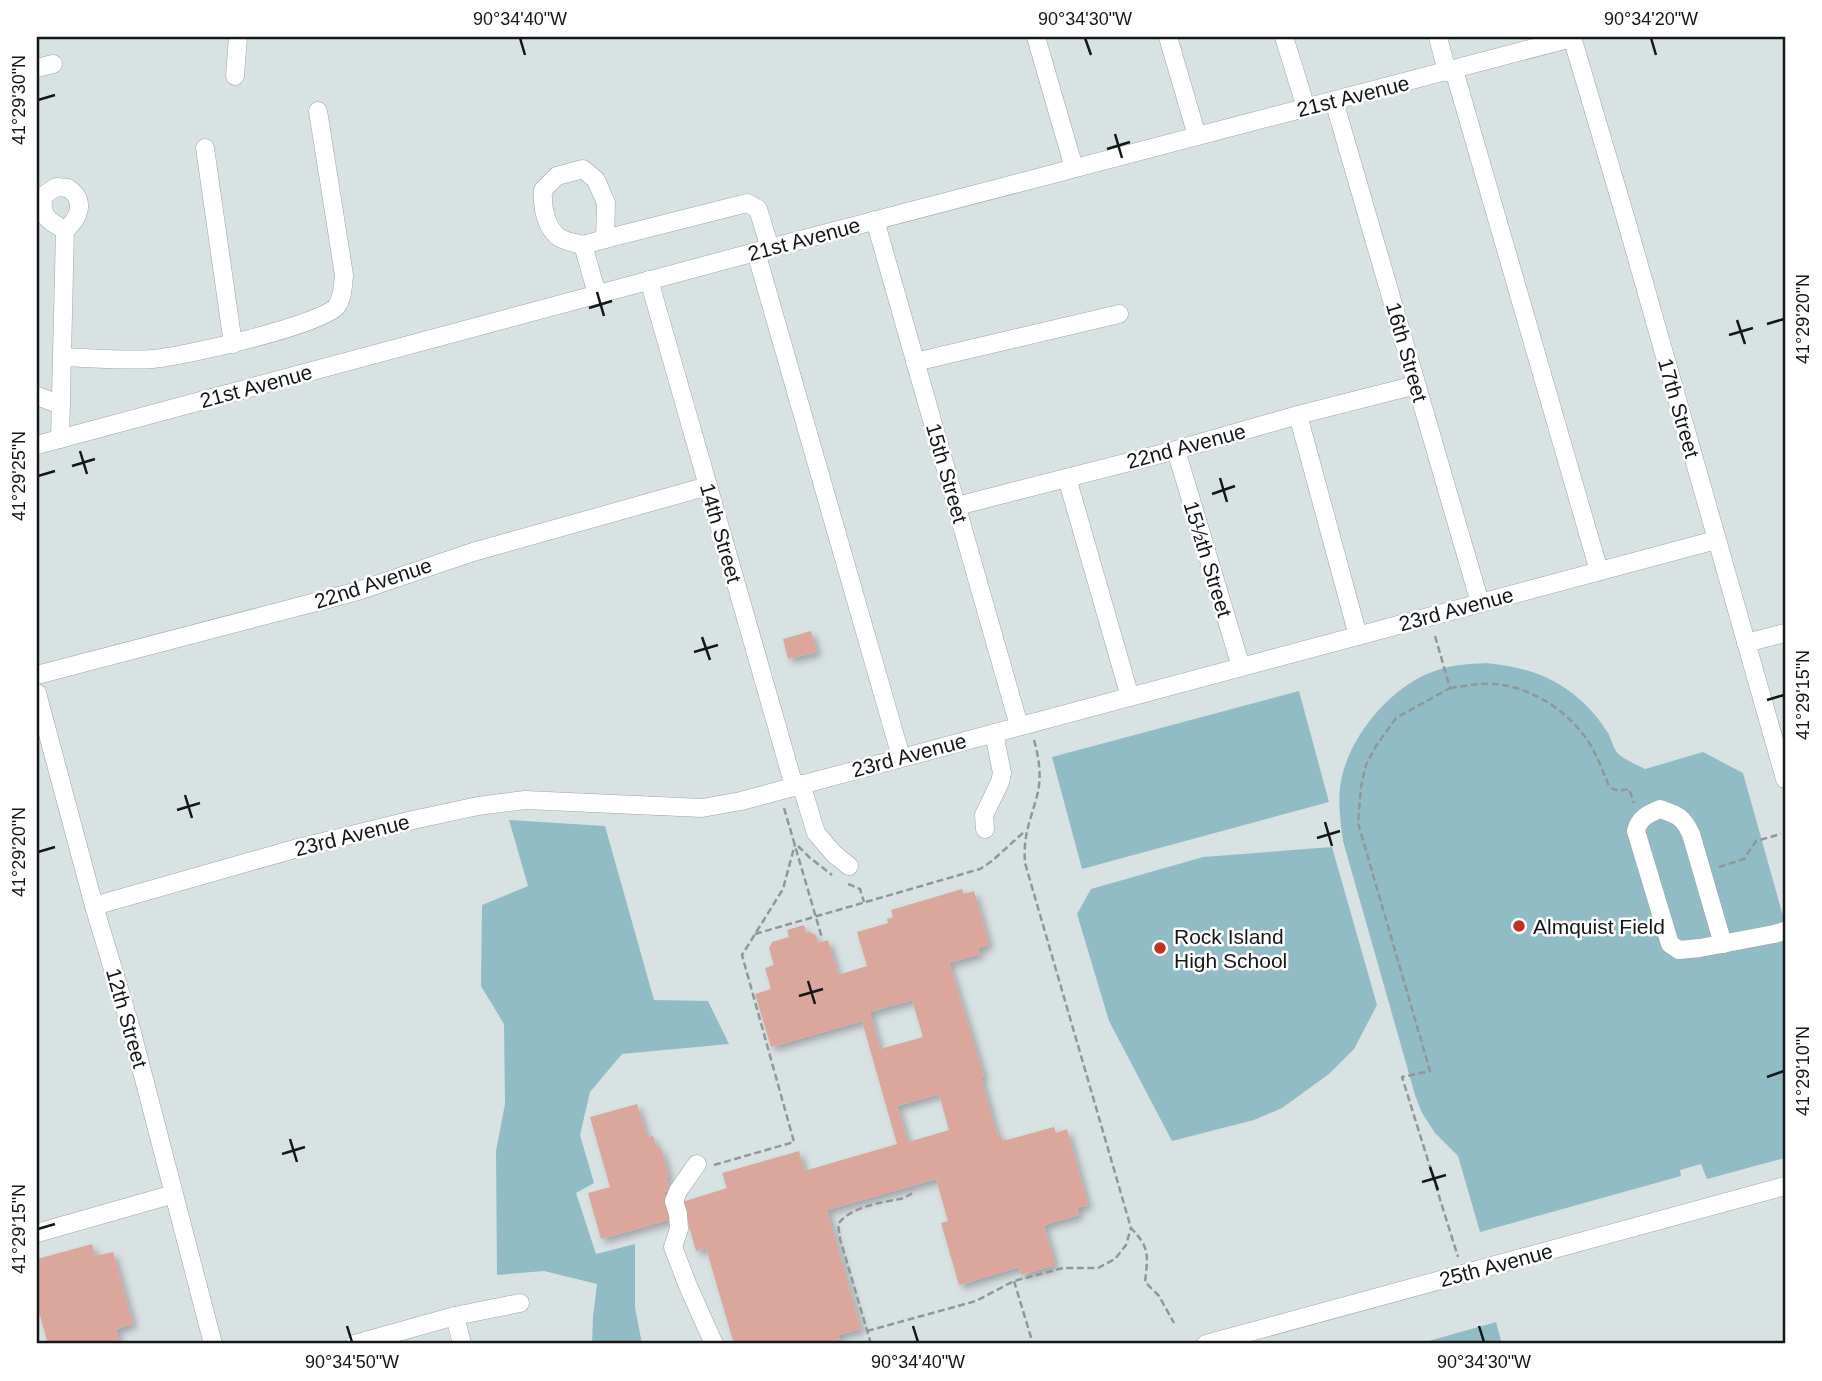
<svg xmlns="http://www.w3.org/2000/svg" width="1822" height="1381" font-family="Helvetica,sans-serif">
<style>
.green{fill:#92bcc5}
.building{fill:#dba79c;fill-rule:evenodd;filter:url(#shadow)}
.lines{fill:none;stroke-linecap:round;stroke-linejoin:round}
.minor-casing{stroke:#9ca4a6;stroke-width:19}
.path{stroke:#909798;stroke-width:2.5;stroke-dasharray:7 3.5;stroke-linecap:butt}
.minor{stroke:#fff;stroke-width:18}
.ticks{fill:none;stroke:#141718;stroke-width:2.5}
.poi-dot{fill:#bf331e;stroke:#fff;stroke-width:2.5}
.labels{text-anchor:middle;dominant-baseline:central;stroke-width:5;stroke-linejoin:round;paint-order:stroke}
.street-label{font-size:21px;fill:#141718;stroke:#fff}
.poi-label{font-size:21px;fill:#141718;stroke:#fff;text-anchor:start}
.neatline{fill:none;stroke:#141718;stroke-width:2.5}
.ticks-label{font-size:18px;text-anchor:middle;fill:#141718}
</style>
<defs>
<filter id="shadow"><feDropShadow dx="4.5" dy="4.5" stdDeviation="3.5" flood-color="#0004"/></filter>
</defs>
<rect width="100%" height="100%" fill="#d9e2e3"/>
<!-- green -->
<g class="green">
<path d="M1486 663C1530 667 1565 680 1595 715 1600 721 1604 727 1608 733 1612 740 1614 752 1621 756 1628 761 1637 765 1645 769L1703 752 1743 773 1785 923V1158L1707 1179 1701 1164 1680 1170 1681 1176 1480 1232 1458 1156 1435 1133 1422 1113 1415 1095 1343 841C1340 819 1337 797 1342 776 1352 734 1391 687 1432 672 1449 665 1467 664 1486 663Z"/>
<polygon points="1299,691 1329,802 1082,869 1052,757"/>
<polygon points="509,820 605,826 654,1000 708,1001 729,1044 622,1054 590,1092 580,1135 594,1183 576,1193 596,1254 635,1244 635,1307 642,1344 592,1344 593,1317 597,1284 544,1271 497,1275 496,1151 505,1104 504,1024 481,986 482,905 528,886"/>
<polygon points="1332,847 1377,1005 1354,1049 1329,1074 1282,1108 1254,1120 1172,1141 1109,1021 1077,914 1091,889 1203,857"/>
<polygon points="1496,1322 1502,1344 1418,1344"/>
</g>
<!-- building -->
<g class="building">
<polygon points="811,631 817,652 788,659 783,639"/>
<path d="M962 889 964 894 974 891 989 945 978 948 980 954 949 963 984 1076 981 1077 997 1135 1000 1134 1003 1141 1054 1127 1056 1133 1067 1129 1088 1205 1077 1208 1079 1215 1044 1225 1055 1265 1021 1275 1019 1267 959 1285 941 1223 948 1221 936 1179 827 1210 861 1329 838 1335 840 1339 823 1344H821L820 1341 808 1344H734L706 1248 696 1251 682 1202 727 1188 722 1173 799 1151 804 1171 897 1144 862 1021 771 1047 755 994 771 989 765 968 774 965 769 948 772 942 789 937 787 930 804 925 806 933 809 932 816 935 818 943 828 940 838 975 867 966 857 932 888 923 887 919 893 917 891 910ZM912 1000 923 1037 880 1049 870 1012ZM939 1094 949 1130 908 1142 897 1106Z"/>
<polygon points="637,1104 647,1137 653,1136 658,1150 661,1148 669,1176 666,1177 670,1190 664,1192 672,1219 601,1239 588,1193 610,1187 590,1117"/>
<polygon points="92,1244 95,1256 113,1252 133,1324 116,1329 120,1344 48,1344 37,1305 37,1259"/>
</g>
<g class="lines">
<!-- minor casing -->
<g class="minor-casing">
<g id="minor">
<polyline points="1036,37 1074,168"/>
<polyline points="1168,37 1197,136"/>
<polyline points="1284,37 1306,108"/>
<polyline points="1438,37 1447,72"/>
<polyline points="1572,37 1627,223 1785,779"/>
<polyline points="37,68 53,64"/>
<polyline points="1454,70 1599,571"/>
<polyline points="235,76 238,37"/>
<polyline points="1334,101 1480,603"/>
<polyline points="205,148 233,344"/>
<polyline points="875,220 1019,726"/>
<path d="M583 245C576 243 567 242 560 238 545 228 542 206 543 190L557 176 583 169 596 180 606 203 605 239"/>
<polyline points="756,252 901,757"/>
<polyline points="649,280 794,786"/>
<polyline points="597,294 583,245 605,239 747,203 758,209 770,248"/>
<path d="M62 357C92 358 123 361 153 359 181 357 322 325 337 306 343 297 343 285 344 275L318 111"/>
<polyline points="915,362 1119,314"/>
<polyline points="37,396 61,405"/>
<polyline points="1298,415 1358,636"/>
<path d="M60 439 65 230C75 222 83 210 77 197 75 193 71 191 68 188L56 187 43 196C41 217 48 221 65 230"/>
<polyline points="37,445 770,248 1572,38"/>
<polyline points="1176,450 1241,667"/>
<polyline points="1067,478 1130,697"/>
<polyline points="957,506 1176,450 1298,415 1416,385"/>
<polyline points="1746,643 1785,633"/>
<polyline points="37,675 358,591 473,552 708,486"/>
<polyline points="37,693 94,906 131,1029 213,1344"/>
<polyline points="801,784 816,833 834,854 849,866"/>
<polyline points="985,829 984,815 1000,782 1002,773 994,733"/>
<polyline points="94,906 298,848 413,820 478,806 525,800 702,808 741,801 1716,540"/>
<path d="M1723 944 1691 834C1683 817 1678 815 1660 809 1648 814 1639 818 1636 831L1670 944 1679 950 1700 948 1774 934 1785 931"/>
<polyline points="697,1164 678,1191 674,1201 678,1214 679,1229 673,1247 688,1286 714,1344"/>
<polyline points="37,1233 174,1194"/>
<polyline points="455,1316 462,1344"/>
<polyline points="355,1344 455,1316 520,1303"/>
<polyline points="1206,1344 1785,1186"/>
</g>
</g>
<!-- path -->
<g class="path">
<polyline points="1435,636 1450,688 1396,718 1376,746 1366,765 1361,786 1358,823 1430,1071 1402,1077 1458,1257"/>
<path d="M1450 688C1464 686 1479 683 1493 684 1527 686 1561 706 1582 733 1594 747 1602 769 1609 786 1616 792 1621 791 1629 789L1634 803"/>
<path d="M1034 740C1039 758 1042 777 1037 796 1030 822 1023 835 1025 863L1131 1228C1150 1248 1148 1255 1145 1282L1159 1296 1174 1323"/>
<polyline points="784,808 822,938"/>
<polyline points="798,846 809,857 832,875"/>
<polyline points="1719,867 1744,859 1756,841 1781,834"/>
<polyline points="848,884 860,889 864,902"/>
<polyline points="755,934 980,869 992,861 1025,831"/>
<polyline points="714,1165 794,1142 742,955 783,889 795,844"/>
<polyline points="1014,1281 1033,1344"/>
<polyline points="867,1331 976,1301 1014,1281 1063,1268 1098,1268 1115,1259 1126,1245 1131,1228"/>
<path d="M871 1344 840 1239 838 1224C853 1205 882 1203 904 1198L911 1194 912 1189"/>
</g>
<!-- minor -->
<use href="#minor" class="minor"/>
</g>
<!-- ticks -->
<path class="ticks" d="M520 38 525 55M1085 38 1091 55M1651 38 1656 55M38 100 55 95M1115 134 1122 158M1107 149 1130 142M597 292 604 316M589 308 612 301M1737 320 1745 344M1767 324 1784 319M1729 335 1753 328M80 451 87 474M72 466 95 459M38 476 55 471M1220 478 1227 502M1212 494 1235 486M702 637 710 660M694 652 718 645M1767 700 1784 695M185 795 192 818M177 810 200 803M1325 822 1332 846M1317 838 1340 831M38 852 55 847M808 981 815 1004M799 996 823 989M1767 1077 1784 1071M290 1139 297 1162M282 1154 305 1147M1430 1167 1438 1190M1422 1182 1446 1175M38 1229 55 1224M347 1326 352 1342M913 1326 918 1342M1479 1326 1484 1342"/>
<!-- markers -->
<g class="poi-dot">
<circle cx="1519" cy="926" r="7"/>
<circle cx="1160" cy="948" r="7"/>
</g>
<g class="labels">
<!-- street labels -->
<g class="street-label">
<text transform="translate(1353 96) rotate(-14)">21st Avenue</text>
<text transform="translate(804 239) rotate(-15)">21st Avenue</text>
<text transform="translate(1407 352) rotate(74)">16th Street</text>
<text transform="translate(256 386) rotate(-15)">21st Avenue</text>
<text transform="translate(1679 408) rotate(74)">17th Street</text>
<text transform="translate(1186 446) rotate(-15)">22nd Avenue</text>
<text transform="translate(947 473) rotate(74)">15th Street</text>
<text transform="translate(721 533) rotate(74)">14th Street</text>
<text transform="translate(1208 559) rotate(73)">15½th Street</text>
<text transform="translate(373 583) rotate(-18)">22nd Avenue</text>
<text transform="translate(1456 609) rotate(-15)">23rd Avenue</text>
<text transform="translate(909 755) rotate(-15)">23rd Avenue</text>
<text transform="translate(352 835) rotate(-14)">23rd Avenue</text>
<text transform="translate(127 1018) rotate(74)">12th Street</text>
<text transform="translate(1496 1265) rotate(-15)">25th Avenue</text>
</g>
<!-- poi labels -->
<g class="poi-label">
<text x="1533" y="926">Almquist Field</text>
<text x="1174" y="936">Rock Island<tspan x="1174" dy="24">High School</tspan></text>
</g>
</g>
<!-- border -->
<rect width="1822" height="1381" fill="none" stroke="#ffffff" stroke-width="77"/>
<rect x="38" y="38" width="1746" height="1304" class="neatline"/>
<g class="ticks-label">
<text x="520" y="25">90°34'40"W</text>
<text x="1085" y="25">90°34'30"W</text>
<text x="1651" y="25">90°34'20"W</text>
<text transform="translate(19 100) rotate(-90)" y="6">41°29'30"N</text>
<text transform="translate(1803 319) rotate(-90)" y="6">41°29'20"N</text>
<text transform="translate(19 476) rotate(-90)" y="6">41°29'25"N</text>
<text transform="translate(1803 695) rotate(-90)" y="6">41°29'15"N</text>
<text transform="translate(19 852) rotate(-90)" y="6">41°29'20"N</text>
<text transform="translate(1803 1071) rotate(-90)" y="6">41°29'10"N</text>
<text transform="translate(19 1229) rotate(-90)" y="6">41°29'15"N</text>
<text x="352" y="1368">90°34'50"W</text>
<text x="918" y="1368">90°34'40"W</text>
<text x="1484" y="1368">90°34'30"W</text>
</g>
</svg>
